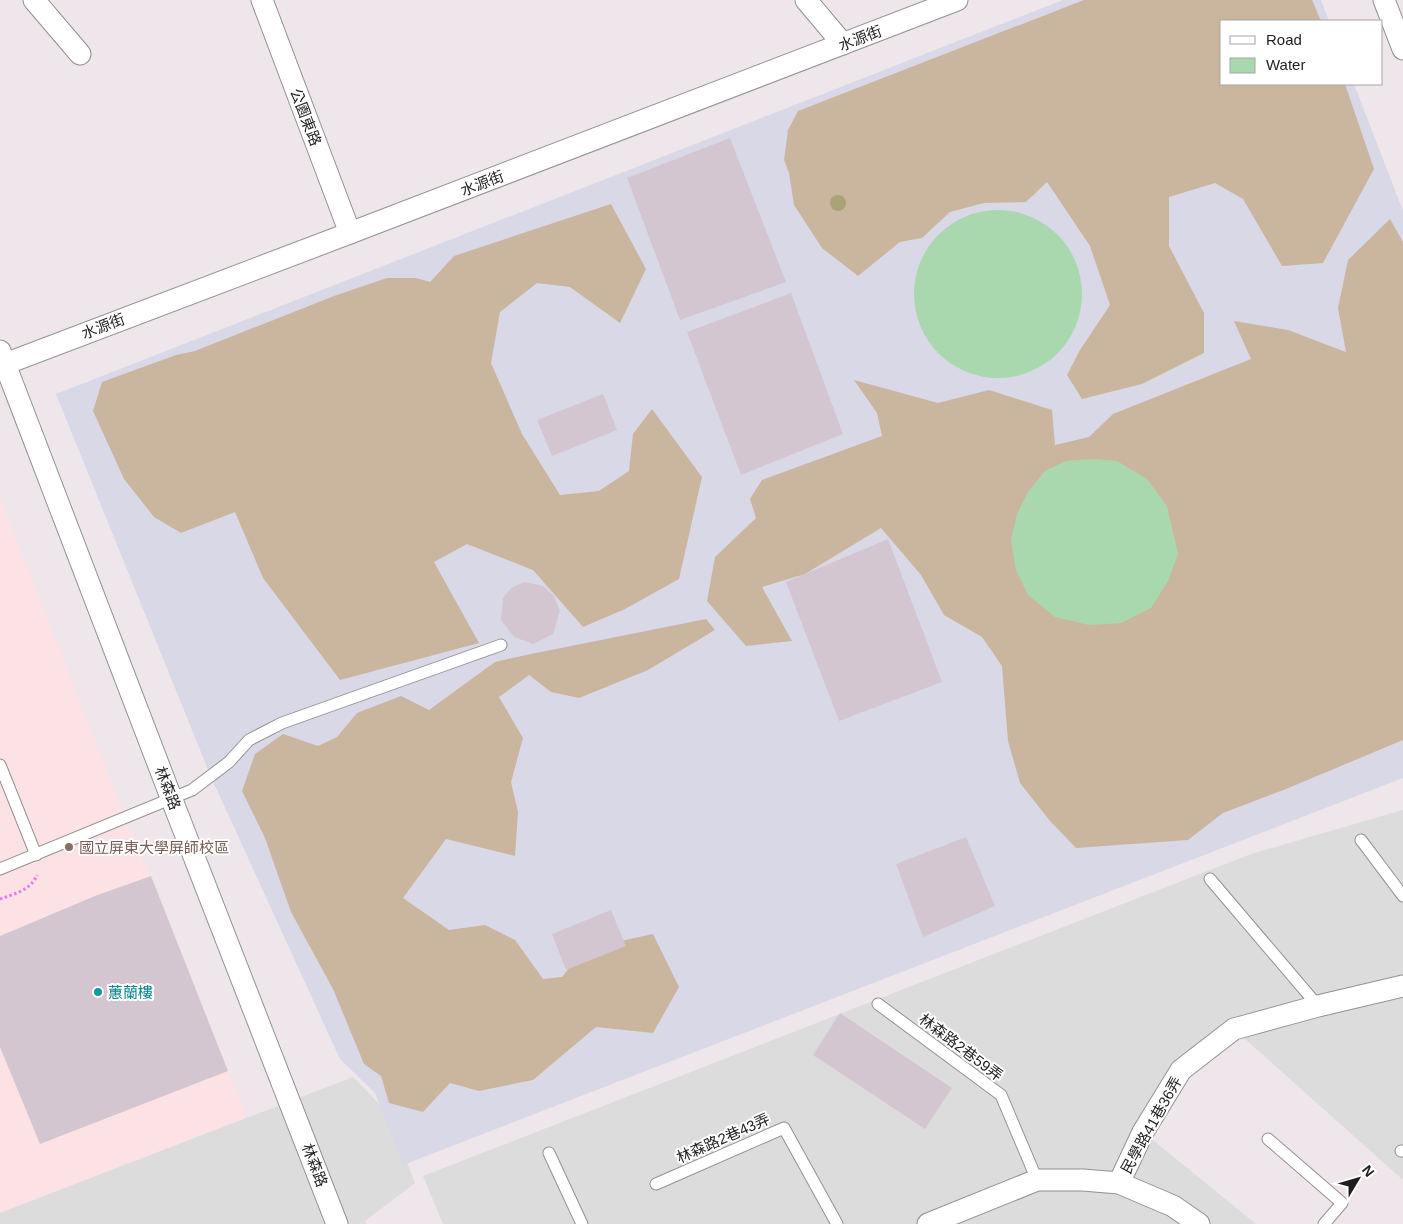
<svg xmlns="http://www.w3.org/2000/svg" width="1403" height="1224" font-family="Helvetica,'Noto Sans TC',sans-serif">
<style>
.residential{fill:#dcdcdc}
.industrial{fill:#d9d8e7}
.education{fill:#fce1e5}
.forest{fill:#cab69e}
.water{fill:#aad8ae}
.building{fill:#d4c6d0}
.lines{fill:none;stroke-linecap:round;stroke-linejoin:round}
.lane-casing{stroke:#929292;stroke-width:13}
.street-casing{stroke:#929292;stroke-width:23}
.path{stroke:#e778ec;stroke-width:3;stroke-dasharray:2.5 2.5;stroke-linecap:butt}
.lane{stroke:#fff;stroke-width:11}
.street{stroke:#fff;stroke-width:21}
.tree{fill:#aaa375}
.education-dot{fill:#8d6e63;stroke:#fff;stroke-width:2}
.culture-dot{fill:#0f9aa8;stroke:#fff;stroke-width:2}
.labels{text-anchor:middle;dominant-baseline:central;stroke-width:4;stroke-linejoin:round;paint-order:stroke}
.street-label{font-size:15px;fill:#1e1e1e;stroke:#fff}
.education-label{font-size:15px;fill:#785e54;stroke:#fff;text-anchor:start}
.culture-label{font-size:15px;fill:#0d838f;stroke:#fff;text-anchor:start}
</style>
<rect width="100%" height="100%" fill="#eee6ea"/>
<!-- residential -->
<g class="residential">
<polygon points="1403,810 1403,1180 1234,1029 1181,1070 1143,1132 1256,1224 443,1224 423,1176 1251,854"/>
<polygon points="353,1077 387,1112 415,1183 365,1221 366,1224 0,1224 0,1213"/>
</g>
<!-- industrial -->
<polygon class="industrial" points="1063,0 1321,0 1329,21 1222,21 1222,84 1354,84 1403,211 1403,778 403,1165 375,1093 340,1059 211,777 56,394"/>
<!-- education -->
<polygon class="education" points="0,496 126,819 151,876 247,1117 0,1212"/>
<!-- forest -->
<g class="forest">
<polygon points="1084,0 1312,0 1321,21 1222,21 1222,84 1345,84 1374,169 1323,263 1282,266 1243,199 1215,183 1169,197 1169,246 1204,313 1204,353 1142,384 1082,399 1067,375 1080,350 1110,305 1090,246 1047,182 1026,202 984,203 950,212 922,238 900,242 858,276 822,248 794,205 789,173 784,160 788,130 798,111"/>
<polygon points="611,204 646,269 620,323 570,287 537,283 500,312 491,363 522,434 560,495 599,491 629,471 633,434 652,409 702,477 679,579 625,609 583,627 533,570 467,544 434,562 479,643 340,680 263,578 235,512 181,533 154,517 124,479 93,411 102,382 176,355 195,351 334,296 387,278 416,278 430,282 454,256"/>
<polygon points="1390,219 1403,242 1403,740 1286,789 1223,813 1188,840 1076,848 1050,821 1020,783 1008,741 1002,666 982,637 944,615 921,575 881,528 805,574 762,587 792,641 746,646 707,601 715,557 756,518 750,499 762,480 882,436 877,413 854,380 938,403 989,390 1052,410 1055,445 1089,437 1113,414 1251,359 1234,321 1288,330 1346,352 1338,308 1348,260"/>
<polygon points="706,619 715,630 648,670 579,698 551,692 529,675 499,697 523,738 511,782 518,812 515,856 446,839 403,898 449,930 485,925 515,940 543,979 562,977 584,949 653,934 679,987 653,1033 596,1027 533,1080 479,1091 450,1083 423,1112 389,1103 381,1076 364,1064 333,989 291,912 265,838 242,791 255,754 283,734 318,746 337,737 357,713 401,696 429,710 495,662 526,655"/>
</g>
<!-- water -->
<g class="water">
<circle cx="998" cy="294" r="84"/>
<polygon points="1093,459 1117,461 1147,479 1167,506 1178,554 1168,581 1151,608 1121,623 1089,625 1055,617 1028,595 1016,570 1011,540 1017,514 1028,492 1045,471 1066,461"/>
</g>
<!-- building -->
<g class="building">
<polygon points="730,138 786,282 680,320 627,178"/>
<polygon points="791,293 843,434 741,475 687,332"/>
<polygon points="603,394 617,430 552,456 537,420"/>
<polygon points="888,539 942,682 839,721 786,582"/>
<polygon points="524,582 543,586 554,596 560,611 553,634 533,644 514,637 501,620 503,598 511,588"/>
<polygon points="966,837 995,906 923,937 896,864"/>
<polygon points="151,876 228,1071 40,1144 0,1047 0,936 95,896"/>
<polygon points="611,910 626,946 566,970 552,934"/>
<polygon points="840,1013 952,1088 925,1129 813,1055"/>
</g>
<g class="lines">
<!-- lane casing -->
<g class="lane-casing">
<g id="lane">
<polyline points="0,765 36,855"/>
<polyline points="1361,840 1403,896"/>
<polyline points="0,869 192,790 229,762 249,740 282,723 501,645"/>
<polyline points="1210,879 1318,1006"/>
<polyline points="878,1004 1001,1095 1037,1180"/>
<polyline points="1268,1139 1342,1203 1324,1224"/>
<polyline points="1401,1151 1403,1151"/>
<polyline points="549,1153 582,1224"/>
<polyline points="656,1184 784,1128 837,1224"/>
</g>
</g>
<!-- street casing -->
<g class="street-casing">
<g id="street">
<polyline points="34,0 80,54"/>
<polyline points="262,0 350,233"/>
<polyline points="806,0 843,44"/>
<polyline points="1384,0 1403,49"/>
<polyline points="0,351 172,800 337,1224"/>
<polyline points="5,364 350,233 957,0"/>
<polyline points="1119,1183 1143,1132 1181,1070 1234,1029 1318,1006 1403,986"/>
<polyline points="928,1224 1037,1180 1083,1180 1119,1183 1173,1206 1199,1224"/>
</g>
</g>
<!-- path -->
<path class="path" d="M0 899C14 894 31 890 37 875"/>
<!-- lane -->
<use href="#lane" class="lane"/>
<!-- street -->
<use href="#street" class="street"/>
</g>
<!-- trees -->
<circle class="tree" cx="838" cy="203" r="8"/>
<!-- markers -->
<circle class="education-dot" cx="69" cy="847" r="5"/>
<circle class="culture-dot" cx="98" cy="992" r="5"/>
<g class="labels">
<!-- street labels -->
<g class="street-label">
<text transform="translate(860 38) rotate(-21)">水源街</text>
<text transform="translate(306 117) rotate(69)">公園東路</text>
<text transform="translate(482 183) rotate(-21)">水源街</text>
<text transform="translate(103 326) rotate(-21)">水源街</text>
<text transform="translate(168 788) rotate(69)">林森路</text>
<text transform="translate(961 1047) rotate(37)">林森路2巷59弄</text>
<text transform="translate(1151 1125) rotate(-61)">民學路41巷36弄</text>
<text transform="translate(723 1138) rotate(-24)">林森路2巷43弄</text>
<text transform="translate(315 1165) rotate(69)">林森路</text>
</g>
<!-- education labels -->
<g class="education-label">
<text x="79" y="847">國立屏東大學屏師校區</text>
</g>
<!-- culture labels -->
<g class="culture-label">
<text x="108" y="992">蕙蘭樓</text>
</g>
</g>
<!-- legend -->
<rect x="1220" y="20" width="162" height="65" fill="#ffffff" stroke="#a5a5a5"/>
<rect x="1230" y="36" width="25" height="8" fill="#ffffff" stroke="#a5a5a5"/>
<text x="1266" y="45" font-size="15" fill="#1e1e1e">Road</text>
<rect x="1230" y="58" width="25" height="15" fill="#aad8ae" stroke="#a5a5a5"/>
<text x="1266" y="70" font-size="15" fill="#1e1e1e">Water</text>
<!-- north arrow -->
<g transform="translate(1358 1179) rotate(52)" stroke="#ffffff" stroke-width="4" paint-order="stroke">
<path d="M0-4L9 19L0 12L-9 19Z" fill="#1e1e1e"/>
<text y="-8" font-size="14" font-weight="bold" text-anchor="middle" fill="#1e1e1e">N</text>
</g>
</svg>
